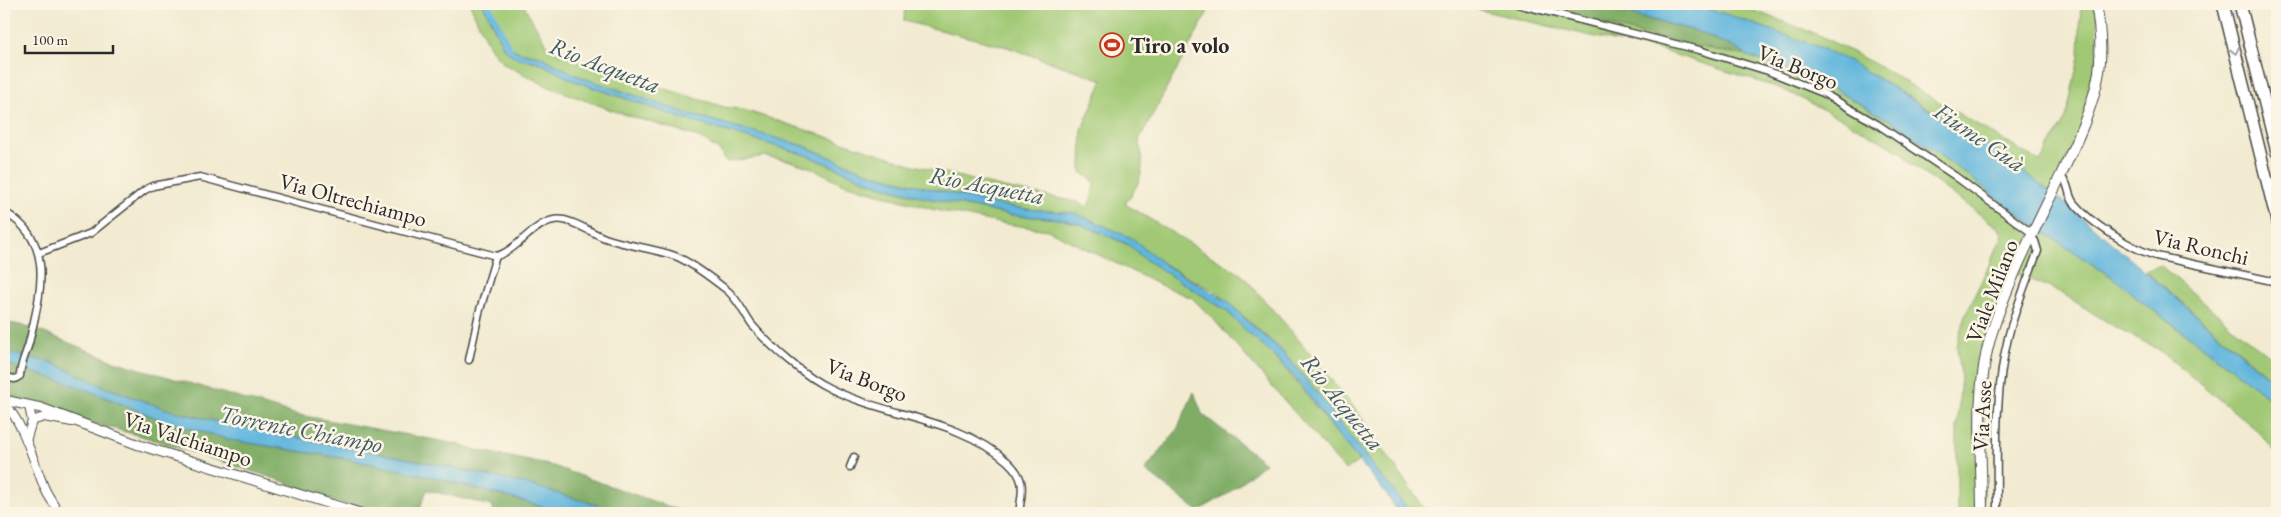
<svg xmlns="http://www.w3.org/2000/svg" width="2281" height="517" font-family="'EB Garamond',serif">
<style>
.green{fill:#a1c975;stroke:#667a50}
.forest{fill:#80ad66;stroke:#566c48}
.water{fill:#61b6dd;stroke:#467084}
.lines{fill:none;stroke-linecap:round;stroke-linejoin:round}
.stream{stroke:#61b6dd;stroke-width:2}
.minor-casing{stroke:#494844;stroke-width:9}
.tertiary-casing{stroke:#494844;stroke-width:10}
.secondary-casing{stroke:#494844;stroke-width:11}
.primary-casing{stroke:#494844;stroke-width:12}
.motorway-casing{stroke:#494844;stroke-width:14}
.minor{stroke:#fff;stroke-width:6}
.tertiary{stroke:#fff;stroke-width:8}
.secondary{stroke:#fff;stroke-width:9}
.primary{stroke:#fff;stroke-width:10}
.motorway{stroke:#fff;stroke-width:11}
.oneway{stroke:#a0a0a0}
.labels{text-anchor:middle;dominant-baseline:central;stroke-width:5;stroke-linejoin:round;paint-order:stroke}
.poi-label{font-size:22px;font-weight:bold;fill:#2b2b2b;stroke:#fcf5e5;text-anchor:start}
.street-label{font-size:22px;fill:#2b2b2b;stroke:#fcf5e5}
.water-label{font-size:24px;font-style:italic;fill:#3e5c69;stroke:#fcf5e5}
</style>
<rect width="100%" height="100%" fill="#fcf5e5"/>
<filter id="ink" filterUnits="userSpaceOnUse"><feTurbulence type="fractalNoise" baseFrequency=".02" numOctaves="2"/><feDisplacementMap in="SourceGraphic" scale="10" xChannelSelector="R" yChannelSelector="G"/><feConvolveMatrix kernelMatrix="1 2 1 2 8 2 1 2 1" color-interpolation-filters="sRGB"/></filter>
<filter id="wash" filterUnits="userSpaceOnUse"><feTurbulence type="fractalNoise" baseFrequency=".0096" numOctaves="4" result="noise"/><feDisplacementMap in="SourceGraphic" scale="20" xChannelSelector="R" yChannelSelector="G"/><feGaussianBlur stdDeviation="1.12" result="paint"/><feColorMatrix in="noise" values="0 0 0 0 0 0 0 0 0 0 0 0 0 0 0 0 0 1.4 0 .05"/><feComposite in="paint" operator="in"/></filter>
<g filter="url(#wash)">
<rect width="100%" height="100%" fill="#f2ebd1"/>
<!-- green -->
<g class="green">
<path d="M470 4H483L503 47 506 51 517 58 538 62 572 80 684 119 806 155 872 183 905 193 1010 215 1060 219 1080 224 1129 245 1143 258 1227 311C1242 329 1262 342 1277 359 1306 392 1331 428 1359 461L1345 470 1215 321 1192 298 1158 284 1048 230 999 223 935 210 844 184 812 168 790 161 765 156 728 162 724 160 720 151 707 142 692 135 617 112 549 87 504 64 494 53 484 36Z"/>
<path d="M490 4H523L546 44 558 53 588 65 724 107 744 110 914 165 1004 188 1078 202 1088 207 1096 183 1081 172 1082 129 1103 80 1007 47 904 21 905 4H1212L1139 140C1145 169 1143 179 1125 204L1242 275 1288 327 1356 410 1427 513 1409 512C1399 500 1393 487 1381 477L1280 349 1216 292 1164 264 1132 239 1075 213 1026 209 995 204 884 177 856 168 804 146 686 113 575 75 540 56 519 52 510 47Z"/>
<polygon points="1454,4 1518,4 1684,44 1748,56 1820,81 1902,128 1959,169 2037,228 2118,281 2137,298 2233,369 2277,405 2277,454 2258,431 2158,349 2115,327 2060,292 2015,273 2005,296 1984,376 1983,513 1957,513 1957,426 1961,375 1957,347 1959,335 1965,316 2002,237 2001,230 1911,164 1902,153 1844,120 1782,89 1657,49 1613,41"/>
<polygon points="1690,4 1737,4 1821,36 1875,64 2040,162 2066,118 2079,56 2081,4 2095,4 2098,21 2095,93 2052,193 1976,137 1849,61 1819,47 1729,15"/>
<polygon points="2160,265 2237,331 2277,362 2277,383 2145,271"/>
</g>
<!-- forest -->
<g class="forest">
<polygon points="1518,4 1588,4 1696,31 1731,46 1748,56 1684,44"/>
<polygon points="4,322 20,325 42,332 114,361 294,414 457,444 477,450 553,466 687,513 623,513 530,485 425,462 222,423 169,410 104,387 53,363 4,352"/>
<polygon points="4,363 74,385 164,421 230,440 348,459 437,478 566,513 494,513 492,506 427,490 418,513 374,513 335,502 282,481 148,438 4,399"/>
<polygon points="1194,392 1202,414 1265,463 1229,493 1198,511 1145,470 1177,430"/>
</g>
<!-- water -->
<g class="water">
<path d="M483 4H490L510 47 519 52 540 56 575 75 686 113 804 146 856 168 884 177 995 204 1026 209 1075 213 1132 238 1164 264 1229 302 1246 320 1280 349 1316 391 1381 477C1393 487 1400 501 1411 513H1398C1385 489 1366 470 1349 449 1324 419 1303 383 1274 356 1258 341 1241 328 1227 311L1143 258 1129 245 1080 224 1060 219 1010 215 922 197 872 183 806 155 684 119 572 80 538 62 517 58 506 51 503 47Z"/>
<polygon points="1588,4 1690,4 1729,15 1819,47 1849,61 1991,147 2067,205 2259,369 2277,383 2277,405 2233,369 2137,298 2118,281 2037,228 1959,169 1902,128 1871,110 1820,81 1748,56 1731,46 1696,31"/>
<polygon points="4,352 53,363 104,387 169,410 222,423 425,462 530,485 623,513 566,513 437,478 348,459 230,440 164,421 74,385 4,363"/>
</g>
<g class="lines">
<!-- stream -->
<polyline class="stream" points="490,4 512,49"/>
</g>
</g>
<g filter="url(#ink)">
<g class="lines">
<!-- minor casing -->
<g class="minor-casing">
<g id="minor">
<polyline points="1517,4 1699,50 1768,71 1823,93 1877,124 1955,176 2033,234"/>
<path d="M2060 177C2070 182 2067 195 2074 203 2090 223 2132 249 2156 256L2277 282"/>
<path d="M4 212C57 241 40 295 29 343 26 354 20 365 20 376L15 379 4 377"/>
<path d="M39 253 91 233 145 190 153 186 200 177 496 256C519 251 537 215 564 220 578 223 592 233 605 238 628 246 652 248 675 256 691 262 714 280 728 291 739 301 744 314 752 325 771 347 805 377 831 389 888 417 959 418 1008 462 1027 480 1022 490 1019 513"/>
<polyline points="469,360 479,313 496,256"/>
<polyline points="850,467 854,457"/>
<path d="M1997 513C1997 455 1994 395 2008 338 2015 309 2027 280 2038 251L2035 241 2031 239"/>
</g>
</g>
<!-- tertiary casing -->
<g class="tertiary-casing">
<g id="tertiary">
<path d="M4 406C20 412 37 472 45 489 49 498 55 505 59 513"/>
<polyline points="32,421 44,417 72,422"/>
<polyline points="26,441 32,421 29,406"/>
</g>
</g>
<!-- secondary casing -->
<g class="secondary-casing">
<polyline id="secondary" points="4,400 41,408 139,445 360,513"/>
</g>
<!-- primary casing -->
<g class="primary-casing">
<path id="primary" d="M1982 513C1982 455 1974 391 1991 335 2008 280 2036 227 2061 175 2076 142 2093 108 2099 72 2102 49 2100 26 2096 4"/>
</g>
<!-- motorway casing -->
<g class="motorway-casing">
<g id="motorway">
<polyline points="2223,4 2277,221"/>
<polyline points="2240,4 2277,152"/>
</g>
</g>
<!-- minor -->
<use href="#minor" class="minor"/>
<!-- tertiary -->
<use href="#tertiary" class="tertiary"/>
<!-- secondary -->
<use href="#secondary" class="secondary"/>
<!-- primary -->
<use href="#primary" class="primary"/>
<!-- motorway -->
<use href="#motorway" class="motorway"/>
</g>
<!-- one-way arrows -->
<defs><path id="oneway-chevron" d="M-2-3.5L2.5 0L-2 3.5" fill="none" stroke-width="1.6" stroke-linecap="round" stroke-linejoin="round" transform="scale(1.25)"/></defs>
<use class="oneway" href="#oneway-chevron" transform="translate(2235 51) rotate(76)"/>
</g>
<!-- icons -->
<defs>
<g id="stadium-ring" transform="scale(1.25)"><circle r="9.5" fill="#fcf5e5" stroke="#c8321e" stroke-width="1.5"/><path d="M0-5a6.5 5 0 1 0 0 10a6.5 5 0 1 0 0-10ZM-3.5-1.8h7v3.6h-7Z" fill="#c8321e"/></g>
</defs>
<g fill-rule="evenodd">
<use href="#stadium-ring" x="1112" y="45"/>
</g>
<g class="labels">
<!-- poi labels -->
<g class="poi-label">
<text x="1130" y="45">Tiro a volo</text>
</g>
<!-- street labels -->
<g class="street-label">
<text transform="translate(1798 67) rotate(22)">Via Borgo</text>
<text transform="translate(353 200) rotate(15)">Via Oltrechiampo</text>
<text transform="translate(2201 247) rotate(13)">Via Ronchi</text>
<text transform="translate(1992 291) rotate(-69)">Viale Milano</text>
<text transform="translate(867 380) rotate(21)">Via Borgo</text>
<text transform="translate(1982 416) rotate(-87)">Via Asse</text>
<text transform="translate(188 439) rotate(18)">Via Valchiampo</text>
</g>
<!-- water labels -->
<g class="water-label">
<text transform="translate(605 65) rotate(21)">Rio Acquetta</text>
<text transform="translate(1980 137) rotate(34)">Fiume Guà</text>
<text transform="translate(987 185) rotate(11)">Rio Acquetta</text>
<text transform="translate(1343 402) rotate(51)">Rio Acquetta</text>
<text transform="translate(301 429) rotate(11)">Torrente Chiampo</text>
</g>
</g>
<!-- margin -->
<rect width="2281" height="517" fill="none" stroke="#fcf5e5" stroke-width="20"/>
<!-- scale -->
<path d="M25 45v8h88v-8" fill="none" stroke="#2b2b2b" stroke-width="2.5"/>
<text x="32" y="45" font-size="15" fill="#2b2b2b" stroke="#fcf5e5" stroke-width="4" paint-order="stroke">100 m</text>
</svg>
